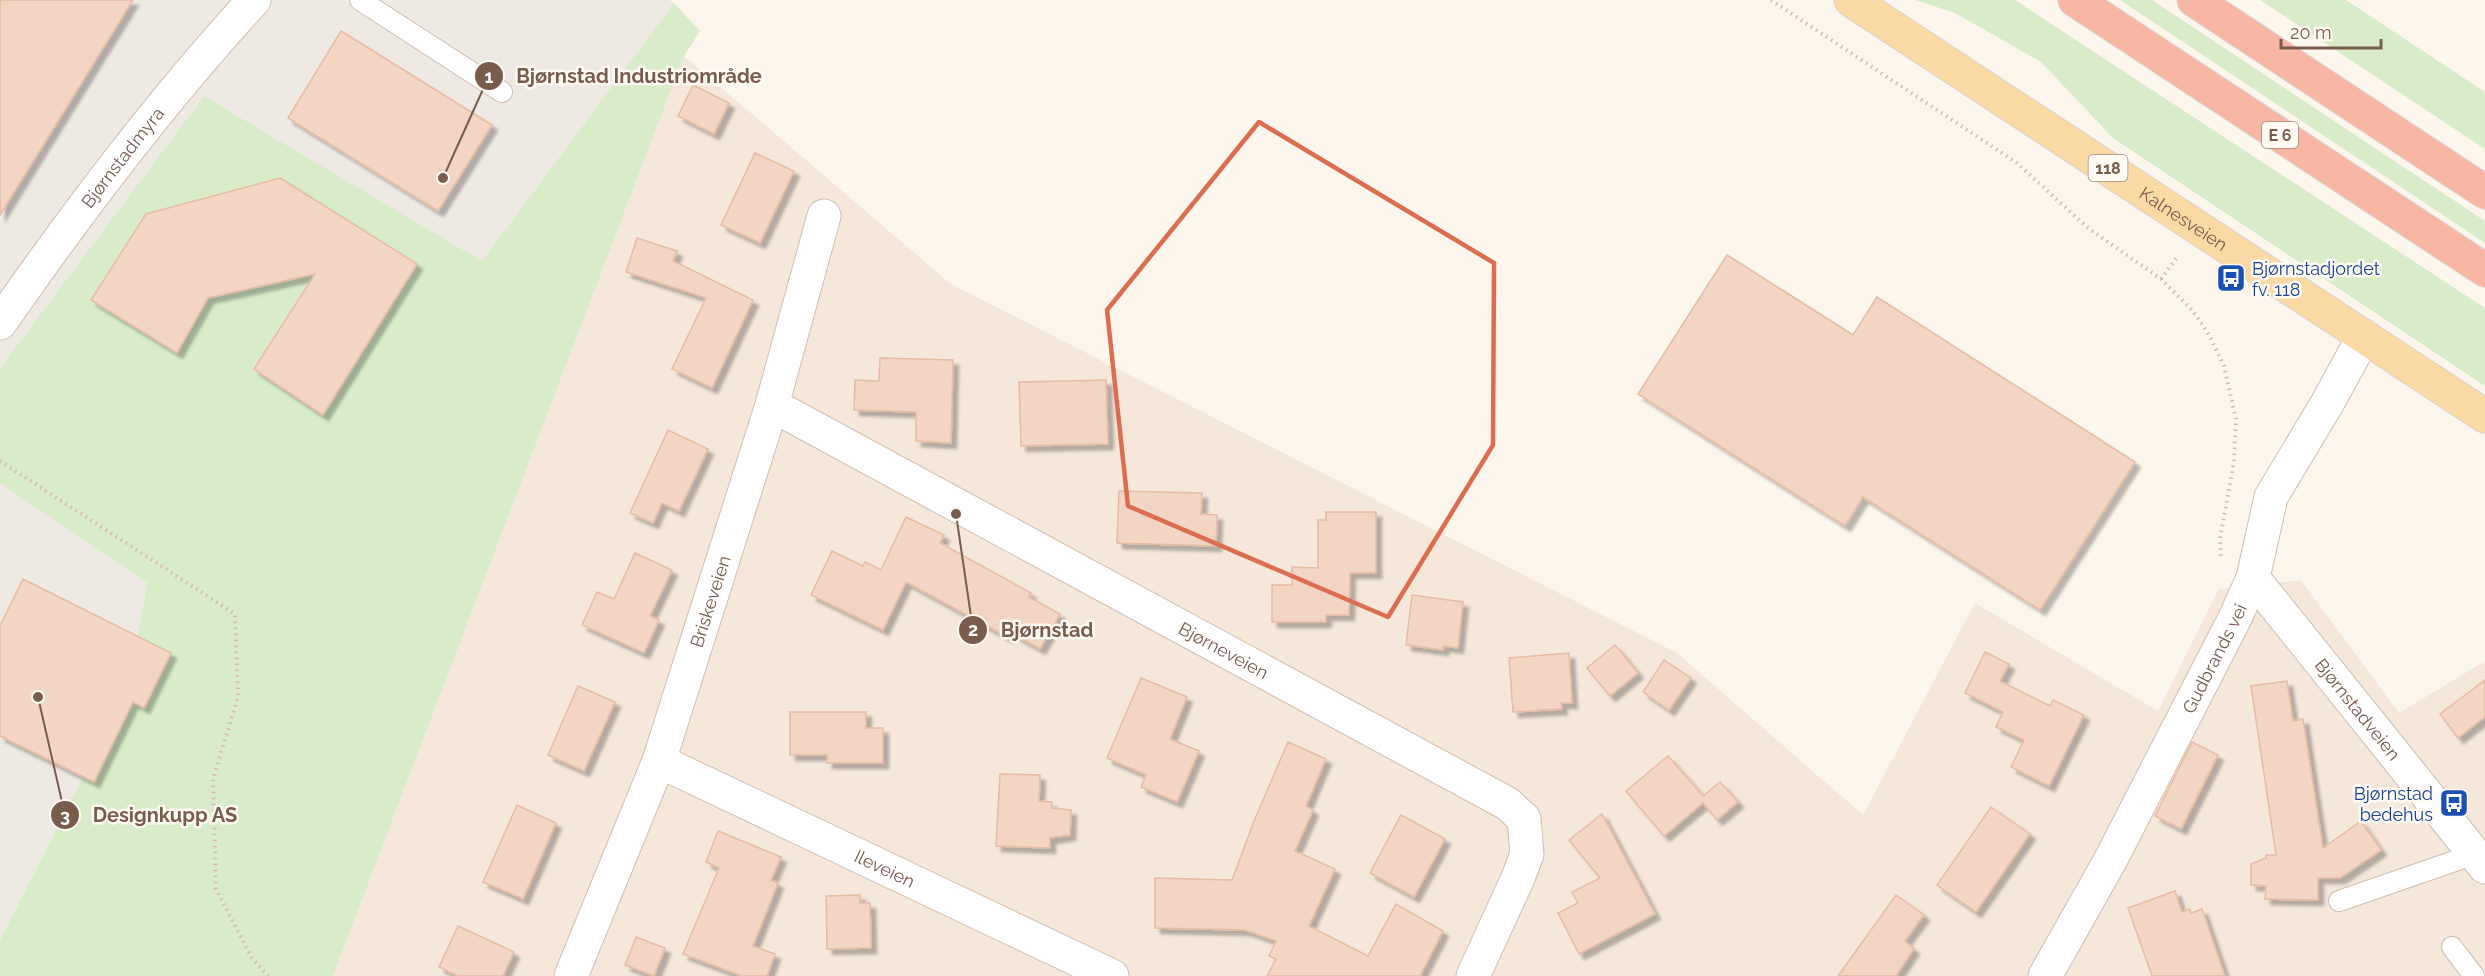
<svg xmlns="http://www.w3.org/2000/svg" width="2485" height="976" font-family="Raleway,sans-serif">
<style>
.residential{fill:#f5e8da}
.industrial{fill:#efe9e4}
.green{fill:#d8ecc9}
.building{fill:#f3d5c3;stroke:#e6bba3;stroke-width:1.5;filter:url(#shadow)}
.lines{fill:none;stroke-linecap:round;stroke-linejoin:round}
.service-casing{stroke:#d1beb0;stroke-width:22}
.minor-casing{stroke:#d1beb0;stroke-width:35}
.primary-casing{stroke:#dad1cd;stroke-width:35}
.motorway-casing{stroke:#dad1cd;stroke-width:35}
.path{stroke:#d9b8a5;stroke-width:4;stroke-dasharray:1.5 4.5;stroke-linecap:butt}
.service{stroke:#fff;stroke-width:20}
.minor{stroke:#fff;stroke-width:33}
.primary{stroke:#fbd9a5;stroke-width:33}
.motorway{stroke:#f7b7a3;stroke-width:33}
.marked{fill:none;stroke:#dc6d51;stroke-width:4.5;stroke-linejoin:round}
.labels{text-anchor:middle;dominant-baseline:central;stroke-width:5;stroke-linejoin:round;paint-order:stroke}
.shield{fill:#fffaf3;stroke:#a28b7f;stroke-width:1.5}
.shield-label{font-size:16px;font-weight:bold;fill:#7a5c4d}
.street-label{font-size:18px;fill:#7a5c4d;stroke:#fffaf3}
.transit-label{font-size:18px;fill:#164399;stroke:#fffaf3;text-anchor:start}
.leader{fill:none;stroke:#7a5c4d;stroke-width:2}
.callout-dot{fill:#7a5c4d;stroke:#fffaf3;stroke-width:2}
.mark-label{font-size:18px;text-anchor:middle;font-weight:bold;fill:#fff}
.callout-label{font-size:20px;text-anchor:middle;font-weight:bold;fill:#7a5c4d;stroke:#fffaf3;stroke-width:5;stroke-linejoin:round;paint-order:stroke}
</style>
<defs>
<filter id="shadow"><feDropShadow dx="5.5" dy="5.5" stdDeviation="1.5" flood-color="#0004"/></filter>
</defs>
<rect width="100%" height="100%" fill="#fdf6ec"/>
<!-- residential -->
<polygon class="residential" points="684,56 951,284 1677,653 1863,815 1975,603 2158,711 2219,589 2301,580 2399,713 2485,661 2485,976 333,976"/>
<!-- industrial -->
<g class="industrial">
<polygon points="0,0 670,0 674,3 482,261 204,96 0,368"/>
<polygon points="0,483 147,582 128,689 0,940"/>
</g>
<!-- green -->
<g class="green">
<polygon points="1915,0 2015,0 2485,308 2485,386 2113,138 2041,62 1955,13"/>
<polygon points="2120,0 2152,0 2485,221 2485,243"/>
<polygon points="2260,0 2346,0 2485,92 2485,149"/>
<polygon points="674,3 700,31 684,56 333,976 0,976 0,940 128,689 147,583 0,483 0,368 204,96 482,261"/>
</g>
<!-- building -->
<g class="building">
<polygon points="0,0 133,0 0,215"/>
<polygon points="341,31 492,125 438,211 288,118"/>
<polygon points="693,85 729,103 714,134 678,116"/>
<polygon points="755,153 794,171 760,243 721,225"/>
<polygon points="280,178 417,264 323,415 254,369 315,274 208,298 177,353 91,300 146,214"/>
<polygon points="637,238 677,251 673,261 753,300 712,388 672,369 706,298 626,272"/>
<polygon points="1727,255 1853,335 1877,297 2135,462 2040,610 1863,497 1845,526 1638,394"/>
<polygon points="880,358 953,360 951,443 916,441 916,412 854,410 855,380 879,381"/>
<polygon points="1106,380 1108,444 1021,446 1019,382"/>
<polygon points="668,430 708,449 679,511 662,503 653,523 630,513"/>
<polygon points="1119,491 1202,493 1201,514 1217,515 1216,546 1117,543"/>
<polygon points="1326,512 1376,512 1376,573 1350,573 1349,615 1326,615 1326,622 1272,622 1272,585 1292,585 1292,567 1318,568 1318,520 1326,520"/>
<polygon points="906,517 944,535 940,543 1031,593 1029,597 1060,614 1040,649 1010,632 1007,637 906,582 883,630 811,595 832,551 863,566 865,562 881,570"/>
<polygon points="635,553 672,570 650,616 659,620 644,653 582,625 597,592 614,599"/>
<polygon points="23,579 171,653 144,708 133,702 94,782 0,736 0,626"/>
<polygon points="1412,595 1463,602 1458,648 1444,646 1443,650 1406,645"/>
<polygon points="1615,645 1638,673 1610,696 1587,668"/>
<polygon points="1985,652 2009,664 2000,681 2050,706 2053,700 2084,715 2049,786 2011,767 2024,740 1996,727 2003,712 1965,693"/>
<polygon points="1569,653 1572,703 1561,703 1562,709 1513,712 1509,658"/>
<polygon points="1664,660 1691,678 1669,710 1643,692"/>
<polygon points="1141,678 1187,697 1170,739 1199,751 1177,802 1141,787 1146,775 1107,758"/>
<polygon points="2485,680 2485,717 2458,738 2440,714"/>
<polygon points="2287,681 2293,721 2303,719 2323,848 2361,821 2381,850 2340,878 2318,878 2318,900 2265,899 2266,886 2251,885 2251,864 2266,858 2266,855 2276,855 2251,686"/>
<polygon points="578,686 615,702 584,771 548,755"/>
<polygon points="790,712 866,712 866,728 883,728 883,763 827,763 827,755 790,755"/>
<polygon points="1288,742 1326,759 1306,806 1313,810 1295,851 1335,869 1309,926 1368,956 1396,904 1443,931 1420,976 1267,976 1276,959 1269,956 1276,941 1245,930 1155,928 1155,878 1232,880 1254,821"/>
<polygon points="2192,742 2218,755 2181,829 2155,816"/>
<polygon points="1668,756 1703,796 1720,782 1738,802 1717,820 1703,803 1664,836 1626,791"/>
<polygon points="1000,774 1040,775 1039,801 1052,802 1051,808 1071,810 1070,835 1050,838 1050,848 996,846"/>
<polygon points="517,805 556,823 523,899 483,882"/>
<polygon points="1991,807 2030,834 1976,912 1937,885"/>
<polygon points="1602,814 1655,914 1579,954 1558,913 1578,903 1572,892 1600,878 1569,840"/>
<polygon points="1401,815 1445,839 1414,897 1370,873"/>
<polygon points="718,831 781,857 771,880 778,883 753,946 775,954 767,976 742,976 683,954 719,868 706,862"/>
<polygon points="2175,891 2182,912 2190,909 2191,913 2202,909 2225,976 2152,976 2128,908"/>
<polygon points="860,895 860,903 870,903 871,948 827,949 826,896"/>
<polygon points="1896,895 1924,915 1905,941 1914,949 1896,976 1838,976"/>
<polygon points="458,926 514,952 503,976 458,976 439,967"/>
<polygon points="636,937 665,948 654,976 625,965"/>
</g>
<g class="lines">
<!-- service casing -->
<g class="service-casing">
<g id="service">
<polyline points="360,0 502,92"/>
<polyline points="2339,901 2475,854"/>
<polyline points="2452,947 2474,976"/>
</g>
</g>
<!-- minor casing -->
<g class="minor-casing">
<g id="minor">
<path id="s1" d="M0 323C78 211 162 100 254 0"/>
<path id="s2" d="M772 405 1508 804 1524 819 1527 854 1518 878 1473 976"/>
<path id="s3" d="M2253 578 2485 867"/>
<path id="s4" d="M659 761 1112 976"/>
<path id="s5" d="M571 976 659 761 772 405 824 216"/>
<path id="s6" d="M2045 976 2111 859 2235 618 2253 578 2271 497 2328 402 2364 336"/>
</g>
</g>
<!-- primary casing -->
<g class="primary-casing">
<g id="primary">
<path id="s7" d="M1851 0 2485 416"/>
</g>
</g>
<!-- motorway casing -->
<g class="motorway-casing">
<g id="motorway">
<polyline points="2075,0 2485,270"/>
<polyline points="2194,0 2485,192"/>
</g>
</g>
<!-- path -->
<g class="path">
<polyline points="1771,0 2017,163 2088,228 2161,279 2193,311 2209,335 2224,366 2236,419 2234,461 2220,539 2221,559"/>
<polyline points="2161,279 2178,256"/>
<polyline points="0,461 235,614 238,697 213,779 216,889 252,958 268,976"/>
</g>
<!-- service -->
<use href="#service" class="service"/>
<!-- minor -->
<use href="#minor" class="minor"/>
<!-- primary -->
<use href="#primary" class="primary"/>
<!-- motorway -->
<use href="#motorway" class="motorway"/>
</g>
<!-- marked area -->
<path class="marked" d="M1259 122 1494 263 1493 445 1388 617 1128 506 1107 310Z"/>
<!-- icons -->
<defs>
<g id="bus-square" transform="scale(1.5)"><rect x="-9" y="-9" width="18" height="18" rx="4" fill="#1a4fb4" stroke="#fffaf3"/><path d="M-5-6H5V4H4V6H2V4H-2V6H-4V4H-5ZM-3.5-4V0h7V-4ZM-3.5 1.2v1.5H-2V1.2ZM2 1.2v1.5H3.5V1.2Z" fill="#fff"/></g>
</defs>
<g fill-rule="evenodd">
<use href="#bus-square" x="2231" y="278"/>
<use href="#bus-square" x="2454" y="803"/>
</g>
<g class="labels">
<!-- shield labels -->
<g class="shield">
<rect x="2262" y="122" width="36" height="26" rx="4.5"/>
<rect x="2088.5" y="155" width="39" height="26" rx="4.5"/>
</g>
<g class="shield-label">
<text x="2280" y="135">E 6</text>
<text x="2108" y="168">118</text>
</g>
<!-- street labels -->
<g class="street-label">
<text stroke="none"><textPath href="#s1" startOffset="206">Bjørnstadmyra</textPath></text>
<text stroke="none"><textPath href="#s7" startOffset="398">Kalnesveien</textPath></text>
<text stroke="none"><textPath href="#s5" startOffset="400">Briskeveien</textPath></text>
<text stroke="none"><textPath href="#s2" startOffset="514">Bjørneveien</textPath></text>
<text stroke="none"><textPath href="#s6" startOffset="360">Gudbrands vei</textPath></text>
<text stroke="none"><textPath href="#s3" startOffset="168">Bjørnstadveien</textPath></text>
<text stroke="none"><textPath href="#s4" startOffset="250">Ileveien</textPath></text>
</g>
<!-- transit labels -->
<g class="transit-label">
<text x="2252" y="268">Bjørnstadjordet<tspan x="2252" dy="21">fv. 118</tspan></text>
<text x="2433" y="793" text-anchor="end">Bjørnstad<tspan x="2433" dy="21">bedehus</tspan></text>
</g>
</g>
<!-- callouts -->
<path class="leader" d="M443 178L489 76M956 514L973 630M38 697L65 815"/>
<g class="callout-dot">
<circle cx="443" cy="178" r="6"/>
<circle cx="956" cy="514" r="6"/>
<circle cx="38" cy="697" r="6"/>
<circle cx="489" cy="76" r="15"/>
<circle cx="973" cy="630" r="15"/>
<circle cx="65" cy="815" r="15"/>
</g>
<g class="mark-label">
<text x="489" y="83">1</text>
<text x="973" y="636">2</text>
<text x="65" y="822">3</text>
</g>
<g class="callout-label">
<text x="639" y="83">Bjørnstad Industriområde</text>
<text x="1047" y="637">Bjørnstad</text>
<text x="165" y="822">Designkupp AS</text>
</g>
<!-- scale -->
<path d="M2281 39v9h100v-9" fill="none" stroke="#7a5c4d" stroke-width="3"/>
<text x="2290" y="39" font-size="18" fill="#7a5c4d" stroke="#fffaf3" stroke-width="4.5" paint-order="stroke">20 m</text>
</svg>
